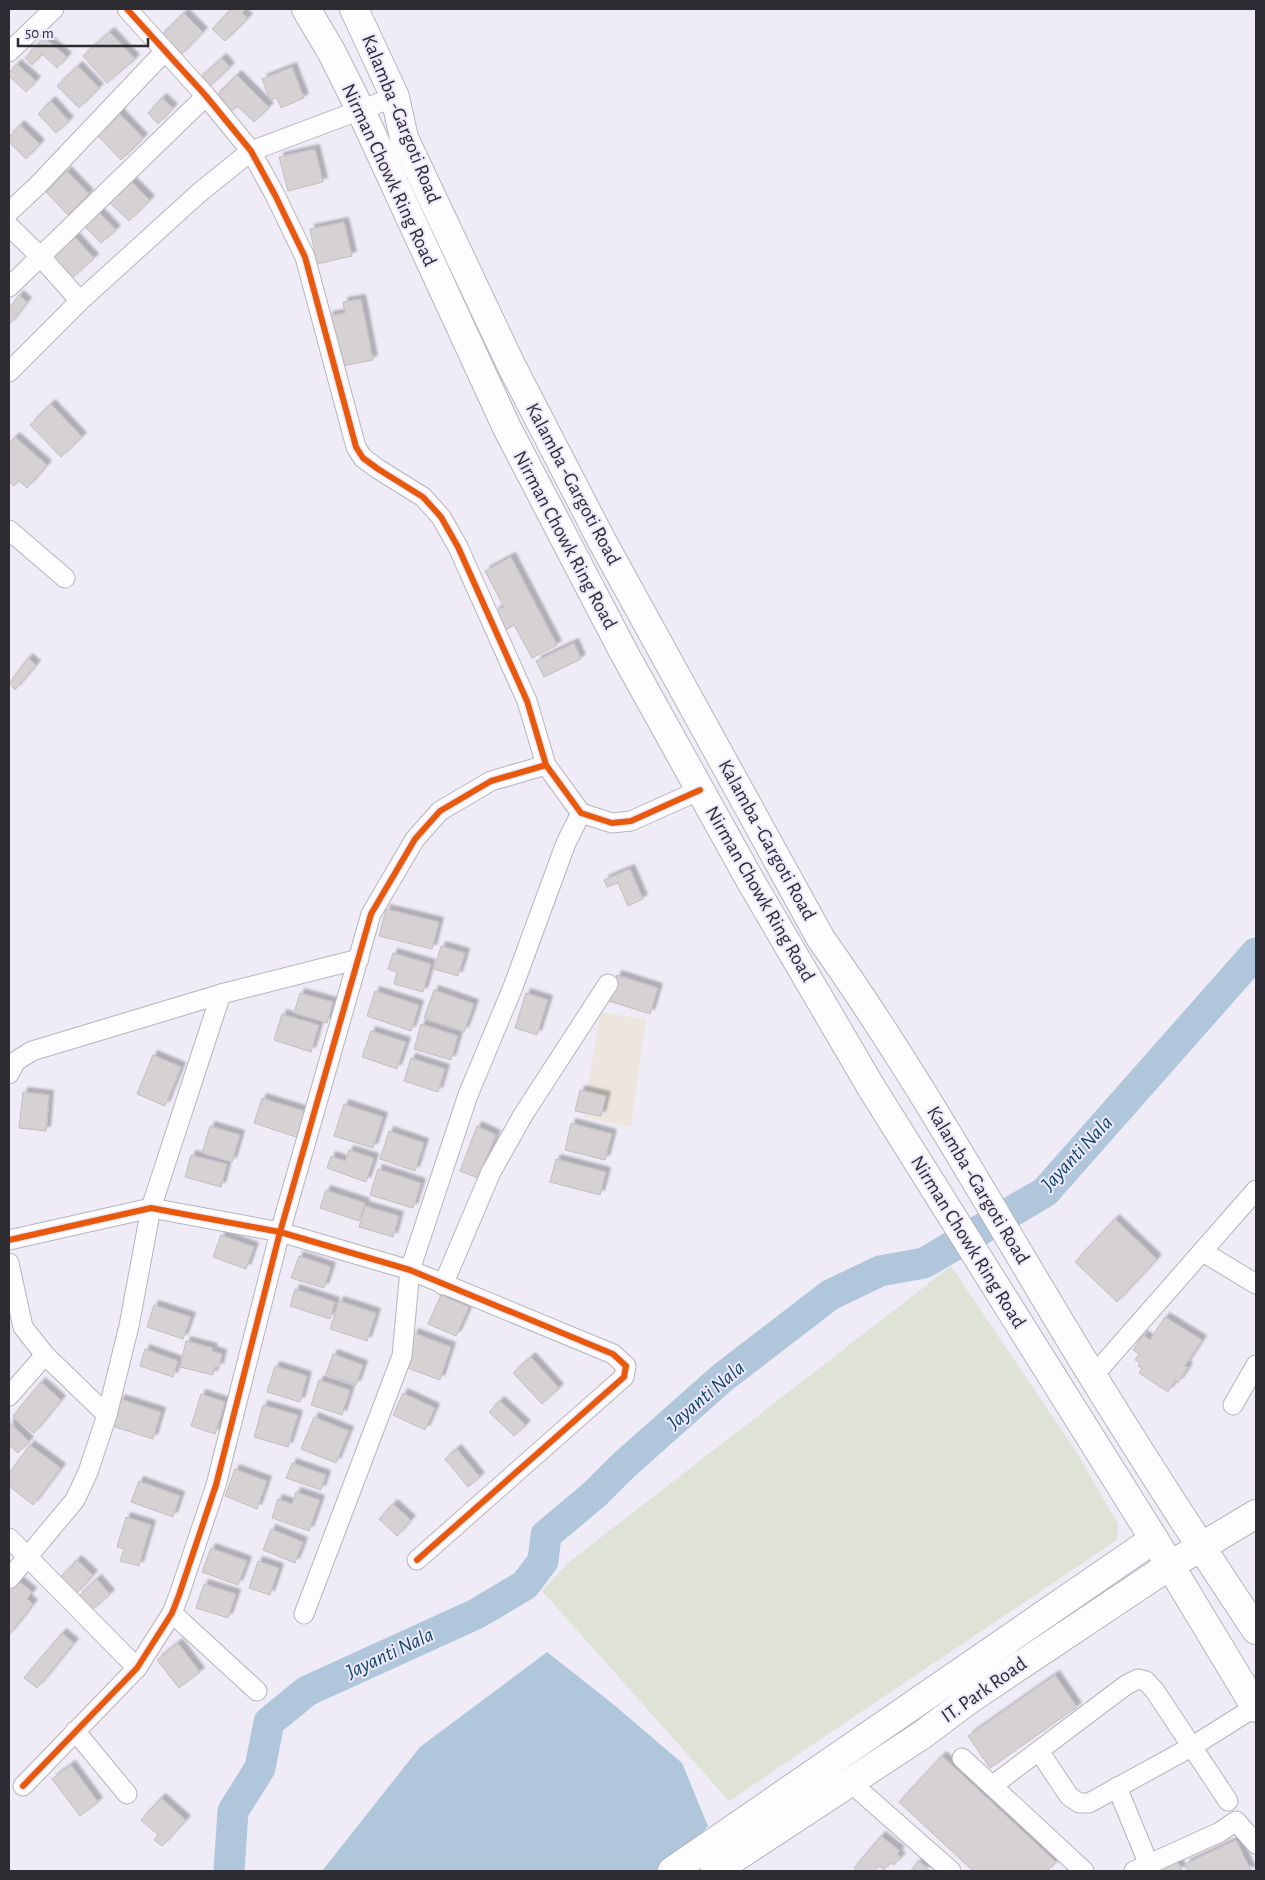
<svg xmlns="http://www.w3.org/2000/svg" width="1265" height="1880" font-family="'Alegreya Sans',sans-serif">
<style>
.education{fill:#ede6df}
.green{fill:#dfe3d5}
.water{fill:#b0c6da}
.lines{fill:none;stroke-linecap:round;stroke-linejoin:round}
.river{stroke:#b0c6da;stroke-width:31}
.building{fill:#d6d2d4;stroke:#c1bebf;filter:url(#shadow)}
.street-casing{stroke:#b6b4bc;stroke-width:21}
.secondary-casing{stroke:#b6b4bc;stroke-width:30}
.primary-casing{stroke:#b6b4bc;stroke-width:30}
.street{stroke:#fdfcfe;stroke-width:19}
.secondary{stroke:#fdfcfe;stroke-width:28}
.primary{stroke:#fdfcfe;stroke-width:28}
.cycleway-casing{stroke:#eee8fb;stroke-width:9}
.cycleway{stroke:#e8590c;stroke-width:6}
.labels{text-anchor:middle;dominant-baseline:central;stroke-width:4;stroke-linejoin:round;paint-order:stroke}
.street-label{font-size:20px;fill:#2e2c33;stroke:#eee8fb}
.water-label{font-size:21px;font-style:italic;fill:#0e4567;stroke:#eee8fb}
</style>
<defs>
<filter id="shadow"><feDropShadow dx="4.5" dy="-4.5" stdDeviation="1" flood-color="#0004"/></filter>
</defs>
<rect width="100%" height="100%" fill="#efecf7"/>
<!-- education -->
<polygon class="education" points="600,1012 646,1019 631,1127 583,1117"/>
<!-- green -->
<polygon class="green" points="951,1266 1077,1453 1118,1524 1117,1540 729,1801 542,1591 569,1562"/>
<!-- water -->
<polygon class="water" points="547,1652 613,1704 682,1763 708,1826 687,1851 657,1871 322,1871 420,1747"/>
<g class="lines">
<!-- river -->
<polyline class="river" points="229,1871 233,1811 260,1768 269,1722 307,1691 476,1614 525,1585 543,1561 546,1535 596,1493 624,1465 722,1378 830,1295 880,1271 924,1263 1045,1192 1256,953"/>
</g>
<!-- building -->
<g class="building">
<polygon points="232,9 246,9 242,13 248,18 225,41 212,29"/>
<polygon points="184,13 203,32 180,56 160,37"/>
<polygon points="110,32 135,59 107,83 83,56"/>
<polygon points="44,37 67,57 57,68 42,54 32,65 25,58"/>
<polygon points="222,58 230,67 207,89 198,80"/>
<polygon points="17,64 36,81 26,92 9,76 9,73"/>
<polygon points="78,66 99,88 79,108 57,86"/>
<polygon points="292,67 304,98 281,108 277,98 270,100 262,79"/>
<polygon points="237,75 269,107 254,122 237,106 230,113 215,97"/>
<polygon points="162,98 173,108 158,124 148,113"/>
<polygon points="51,101 69,121 56,133 38,114"/>
<polygon points="118,112 143,138 121,160 96,134"/>
<polygon points="20,125 40,144 26,159 9,142 9,137"/>
<polygon points="315,149 323,182 288,191 279,157"/>
<polygon points="67,171 89,194 68,215 46,192"/>
<polygon points="128,178 150,200 129,221 107,200"/>
<polygon points="94,207 116,230 101,243 79,221"/>
<polygon points="344,222 352,256 317,264 310,229"/>
<polygon points="73,235 94,258 70,280 49,257"/>
<polygon points="19,295 27,302 9,325 9,309"/>
<polygon points="361,299 373,360 338,367 328,316 345,313 343,302"/>
<polygon points="51,404 82,437 61,457 30,425"/>
<polygon points="15,437 47,465 27,488 19,481 14,486 9,482 9,444"/>
<polygon points="511,557 557,645 532,658 514,625 504,631 494,612 504,607 485,571"/>
<polygon points="574,643 581,659 544,677 536,661"/>
<polygon points="28,658 36,665 15,690 9,683"/>
<polygon points="630,869 643,899 628,906 618,883 607,887 604,880"/>
<polygon points="386,909 439,922 432,949 379,936"/>
<polygon points="441,946 465,953 458,976 434,969"/>
<polygon points="393,953 431,964 423,992 394,984 397,972 388,969"/>
<polygon points="617,975 658,988 650,1014 609,1001"/>
<polygon points="434,990 474,1004 464,1032 424,1018"/>
<polygon points="375,991 419,1005 411,1031 367,1016"/>
<polygon points="300,993 333,1002 327,1023 294,1013"/>
<polygon points="526,993 548,1000 537,1035 515,1028"/>
<polygon points="282,1014 319,1025 311,1052 274,1040"/>
<polygon points="421,1024 458,1036 451,1060 414,1049"/>
<polygon points="371,1031 406,1042 397,1069 362,1057"/>
<polygon points="153,1055 181,1067 165,1106 137,1094"/>
<polygon points="411,1058 445,1069 438,1092 404,1081"/>
<polygon points="580,1090 606,1096 601,1116 575,1111"/>
<polygon points="23,1092 49,1095 46,1131 19,1128"/>
<polygon points="262,1098 307,1112 299,1138 254,1123"/>
<polygon points="344,1104 383,1117 373,1148 334,1136"/>
<polygon points="571,1123 612,1134 605,1160 565,1150"/>
<polygon points="210,1126 240,1135 232,1162 202,1153"/>
<polygon points="477,1126 496,1135 478,1178 460,1171"/>
<polygon points="389,1131 424,1143 415,1171 380,1159"/>
<polygon points="349,1150 374,1158 366,1182 327,1168 331,1156 345,1161"/>
<polygon points="191,1155 227,1164 221,1187 185,1177"/>
<polygon points="556,1159 606,1172 600,1195 550,1182"/>
<polygon points="378,1169 421,1183 413,1208 370,1195"/>
<polygon points="326,1190 365,1203 359,1221 320,1208"/>
<polygon points="365,1206 399,1216 393,1237 359,1227"/>
<polygon points="1115,1219 1157,1259 1117,1302 1075,1262"/>
<polygon points="221,1235 254,1247 246,1269 213,1257"/>
<polygon points="299,1256 331,1267 324,1288 291,1278"/>
<polygon points="295,1289 335,1302 330,1319 290,1306"/>
<polygon points="441,1295 469,1307 456,1336 428,1324"/>
<polygon points="339,1301 376,1313 367,1341 330,1329"/>
<polygon points="154,1305 191,1317 183,1339 147,1327"/>
<polygon points="1165,1317 1202,1340 1185,1366 1188,1367 1178,1383 1175,1380 1168,1392 1139,1373 1142,1368 1138,1366 1140,1363 1135,1360 1139,1354 1133,1350 1143,1335 1150,1340"/>
<polygon points="414,1333 451,1347 440,1380 402,1366"/>
<polygon points="186,1341 213,1348 212,1351 222,1354 219,1368 215,1367 213,1375 180,1367"/>
<polygon points="145,1349 178,1361 173,1377 140,1366"/>
<polygon points="333,1354 363,1365 356,1385 326,1374"/>
<polygon points="531,1357 559,1388 542,1404 513,1373"/>
<polygon points="275,1366 307,1376 300,1402 267,1392"/>
<polygon points="319,1380 350,1390 342,1415 311,1405"/>
<polygon points="41,1382 61,1400 34,1433 13,1416"/>
<polygon points="403,1393 435,1408 425,1430 393,1415"/>
<polygon points="201,1394 225,1402 215,1434 191,1426"/>
<polygon points="120,1399 161,1412 153,1439 112,1426"/>
<polygon points="500,1401 526,1425 514,1436 489,1412"/>
<polygon points="263,1405 298,1415 288,1447 254,1437"/>
<polygon points="314,1417 349,1431 336,1463 301,1449"/>
<polygon points="9,1422 29,1441 18,1453 9,1445"/>
<polygon points="30,1445 61,1468 33,1505 9,1486 9,1473"/>
<polygon points="457,1449 480,1477 468,1487 445,1459"/>
<polygon points="292,1463 326,1475 321,1490 286,1478"/>
<polygon points="235,1469 267,1481 257,1509 225,1496"/>
<polygon points="139,1481 180,1496 173,1517 131,1502"/>
<polygon points="296,1492 320,1500 309,1531 272,1518 278,1499 292,1504"/>
<polygon points="393,1504 411,1520 397,1536 379,1519"/>
<polygon points="126,1517 151,1525 139,1566 120,1561 124,1549 117,1547"/>
<polygon points="271,1529 303,1542 295,1563 263,1550"/>
<polygon points="211,1548 247,1561 238,1585 202,1572"/>
<polygon points="77,1560 93,1575 75,1595 58,1580"/>
<polygon points="258,1561 279,1568 270,1595 249,1588"/>
<polygon points="15,1578 32,1592 27,1599 33,1604 9,1635 9,1586"/>
<polygon points="97,1579 110,1594 91,1611 78,1597"/>
<polygon points="204,1584 236,1594 228,1618 196,1608"/>
<polygon points="62,1633 74,1643 37,1688 24,1678"/>
<polygon points="178,1643 200,1672 179,1688 157,1660"/>
<polygon points="1055,1675 1077,1707 990,1768 968,1736"/>
<polygon points="942,1756 1056,1862 1047,1871 973,1871 899,1802"/>
<polygon points="71,1765 98,1802 80,1816 52,1779"/>
<polygon points="161,1798 186,1820 162,1846 154,1840 158,1835 141,1820"/>
<polygon points="881,1836 900,1851 897,1854 901,1857 894,1865 891,1862 884,1870 879,1866 874,1871 858,1871 854,1868"/>
<polygon points="1236,1840 1251,1871 1188,1871 1185,1864"/>
<polygon points="1176,1859 1182,1871 1150,1871"/>
<polygon points="919,1861 930,1871 910,1871"/>
</g>
<g class="lines">
<!-- street casing -->
<g class="street-casing">
<g id="street">
<polyline points="127,9 206,96 251,151 275,195 305,257 356,447 363,458 378,469 423,497 441,517 458,547 527,701 546,765 581,813 612,823 631,821 700,790"/>
<polyline points="9,52 54,9"/>
<polyline points="9,212 37,186 165,51"/>
<polyline points="9,226 40,256 80,301"/>
<polyline points="9,287 206,96"/>
<polyline points="9,372 80,301 199,193 251,151 395,97"/>
<polyline points="9,530 65,578"/>
<polyline points="9,1074 16,1061 32,1051 221,994 359,959"/>
<polyline points="9,1240 151,1208 280,1232 410,1270 613,1354 626,1366 624,1377 417,1560"/>
<polyline points="1203,1252 1256,1284"/>
<polyline points="9,1263 23,1327 45,1355 107,1415"/>
<polyline points="443,1285 491,1172 523,1115 608,984"/>
<polyline points="1093,1376 1256,1190"/>
<polyline points="9,1396 45,1355"/>
<polyline points="1233,1405 1256,1365"/>
<polyline points="9,1538 137,1668"/>
<polyline points="9,1579 75,1500 88,1472 107,1415 129,1326 151,1208 221,994"/>
<polyline points="172,1613 257,1691"/>
<polyline points="304,1614 402,1356 410,1270 468,1095 513,987 566,843 581,813"/>
<polyline points="75,1731 127,1794"/>
<polyline points="1039,1751 1069,1796 1079,1803 1089,1803 1193,1746 1255,1707"/>
<polyline points="962,1758 1084,1871"/>
<polyline points="850,1782 951,1871"/>
<polyline points="23,1786 137,1668 172,1613 179,1595 216,1485 280,1232 371,914 415,839 440,811 491,781 546,765"/>
<polyline points="992,1786 1126,1685 1138,1679 1146,1681 1155,1691 1228,1801"/>
<polyline points="1117,1787 1149,1865"/>
<polyline points="1134,1871 1220,1832 1236,1821 1256,1844"/>
</g>
</g>
<!-- secondary casing -->
<g class="secondary-casing">
<g id="secondary">
<polyline points="672,1871 1154,1539"/>
<polyline points="715,1871 922,1735 970,1699 1169,1566 1256,1514"/>
</g>
</g>
<!-- primary casing -->
<g class="primary-casing">
<g id="primary">
<polyline points="306,9 331,51 361,111 507,428 623,651 750,880 871,1087 1154,1539 1256,1708"/>
<path d="M354 9 395 97 404 138 511 365 602 541 821 939C920 1078 1002 1229 1092 1375 1145 1461 1200 1546 1256 1630"/>
</g>
</g>
<!-- street -->
<use href="#street" class="street"/>
<!-- secondary -->
<use href="#secondary" class="secondary"/>
<!-- primary -->
<use href="#primary" class="primary"/>
<!-- cycleway casing -->
<g class="cycleway-casing">
<g id="cycleway">
<polyline points="127,9 206,96 251,151 275,195 305,257 356,447 363,458 378,469 423,497 441,517 458,547 527,701 546,765 581,813 612,823 631,821 700,790"/>
<polyline points="9,1240 151,1208 280,1232 410,1270 613,1354 626,1366 624,1377 417,1560"/>
<polyline points="23,1786 137,1668 172,1613 179,1595 216,1485 280,1232 371,914 415,839 440,811 491,781 546,765"/>
</g>
</g>
<!-- cycleway -->
<use href="#cycleway" class="cycleway"/>
</g>
<g class="labels">
<!-- street labels -->
<g class="street-label">
<text transform="translate(401 119) rotate(68)">Kalamba -Gargoti Road</text>
<text transform="translate(389 175) rotate(65)">Nirman Chowk Ring Road</text>
<text transform="translate(573 484) rotate(62)">Kalamba -Gargoti Road</text>
<text transform="translate(565 540) rotate(62)">Nirman Chowk Ring Road</text>
<text transform="translate(767 840) rotate(61)">Kalamba -Gargoti Road</text>
<text transform="translate(760 894) rotate(60)">Nirman Chowk Ring Road</text>
<text transform="translate(978 1185) rotate(59)">Kalamba -Gargoti Road</text>
<text transform="translate(968 1242) rotate(58)">Nirman Chowk Ring Road</text>
<text transform="translate(984 1690) rotate(-35)">IT. Park Road</text>
</g>
<!-- water labels -->
<g class="water-label">
<text transform="translate(1077 1153) rotate(-47)">Jayanti Nala</text>
<text transform="translate(706 1395) rotate(-40)">Jayanti Nala</text>
<text transform="translate(390 1653) rotate(-25)">Jayanti Nala</text>
</g>
</g>
<!-- border -->
<rect width="1265" height="1880" fill="none" stroke="#2e2c33" stroke-width="20"/>
<!-- scale -->
<path d="M18 38v8h130v-8" fill="none" stroke="#2e2c33" stroke-width="2.5"/>
<text x="25" y="38" font-size="15" fill="#2e2c33" stroke="#eee8fb" stroke-width="4" paint-order="stroke">50 m</text>
</svg>
